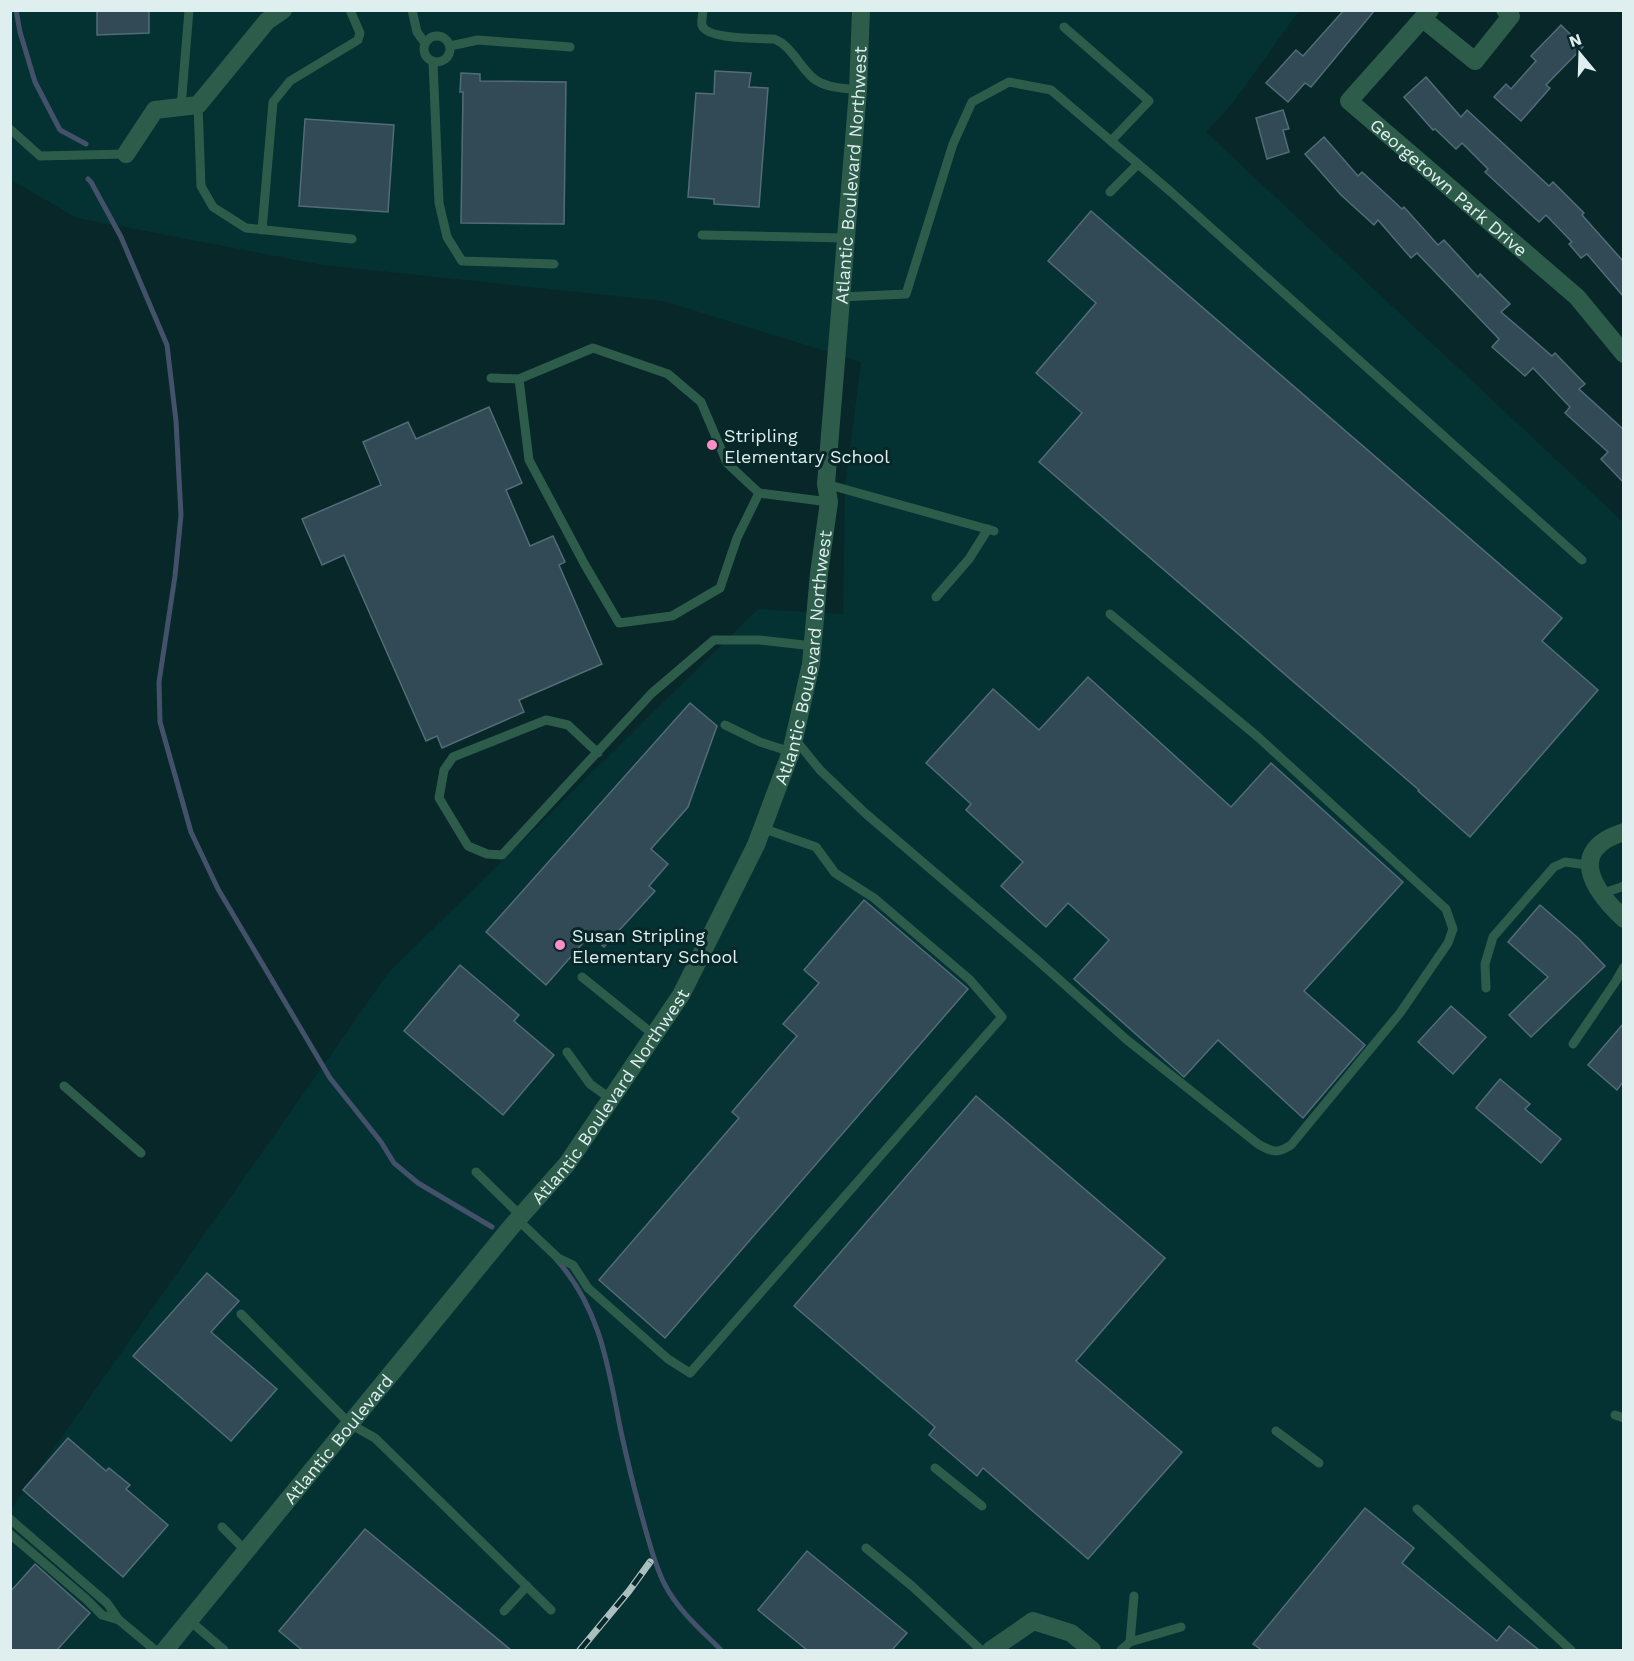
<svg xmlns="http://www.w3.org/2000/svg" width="1634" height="1661" font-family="'Work Sans',sans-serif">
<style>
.built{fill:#043132}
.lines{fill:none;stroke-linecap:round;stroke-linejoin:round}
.stream{stroke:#43526a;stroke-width:5}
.building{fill:#314a55;stroke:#526c78;stroke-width:1.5}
.lane{stroke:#2d5c4a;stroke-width:9}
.street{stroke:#2d5c4a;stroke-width:18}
.rail-casing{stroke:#abbfbf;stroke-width:7}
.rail{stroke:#082728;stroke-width:4.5;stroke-dasharray:14;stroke-linecap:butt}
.poi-dot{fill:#fb8fc5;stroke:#082728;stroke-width:2}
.labels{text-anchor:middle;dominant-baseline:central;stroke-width:6;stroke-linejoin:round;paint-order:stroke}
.street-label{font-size:18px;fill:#dfefef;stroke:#082728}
.poi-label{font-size:18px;fill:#dfefef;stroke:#082728;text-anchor:start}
</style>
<rect width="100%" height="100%" fill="#082728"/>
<!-- built -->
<polygon class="built" points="11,11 1299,11 1232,104 1206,132 1623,522 1623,1650 11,1650 11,1509 389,972 758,609 843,614 845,486 861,362 663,301 322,265 77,218 11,180"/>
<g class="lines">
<!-- stream -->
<g class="stream">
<polyline points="16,10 20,32 35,82 60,130 86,144"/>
<polyline points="88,179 91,182 121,237 167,345 176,421 181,515 175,576 159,682 160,722 191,832 218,889 330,1078 381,1142 394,1163 418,1183 492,1227"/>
<path d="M556 1259C600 1308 608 1365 620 1427 627 1460 635 1492 644 1524 650 1545 655 1566 665 1585 678 1610 701 1630 721 1650"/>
</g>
</g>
<!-- building -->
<g class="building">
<polygon points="97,10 149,10 149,33 97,35"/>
<polygon points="1344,10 1375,10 1311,87 1305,83 1288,102 1266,83 1296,50 1303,56"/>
<polygon points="1561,25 1583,47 1546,85 1550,88 1521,121 1494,97 1506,84 1511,89 1536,61 1531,56"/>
<polygon points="715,71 751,73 749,87 768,88 759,207 714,204 714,199 688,197 696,93 714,94"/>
<polygon points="461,73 480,74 480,81 566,82 564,224 461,223 463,92 460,92"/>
<polygon points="1426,77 1461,117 1467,110 1549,186 1553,182 1584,213 1582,215 1623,261 1623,296 1587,254 1581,258 1569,244 1572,242 1546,215 1539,222 1485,172 1488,169 1462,143 1456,149 1435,129 1433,130 1404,97"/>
<polygon points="1283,110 1289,129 1283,130 1289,152 1267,159 1256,118"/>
<polygon points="305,119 394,125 388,212 299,206"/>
<polygon points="1324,137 1358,176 1362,172 1402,209 1404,207 1438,245 1444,240 1478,277 1480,274 1510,304 1501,312 1552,356 1555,353 1585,384 1579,389 1623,429 1623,482 1601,459 1608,452 1565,413 1570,407 1533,368 1525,376 1492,347 1499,339 1417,253 1411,258 1378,220 1374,225 1341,195 1305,154"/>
<polygon points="1091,211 1562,618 1542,641 1598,690 1470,837 1418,791 1419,790 1039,462 1082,413 1036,373 1096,303 1048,261"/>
<polygon points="489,407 522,483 506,490 530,546 553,536 565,562 559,565 602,664 519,700 524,712 442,748 437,736 426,741 344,555 322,565 302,519 381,485 363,442 408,422 416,439"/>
<polygon points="1088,677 1231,807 1271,763 1403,882 1304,991 1365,1045 1303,1118 1218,1040 1184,1077 1074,979 1109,940 1068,903 1046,927 1001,886 1023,862 966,810 971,804 926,763 993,689 1039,730"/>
<polygon points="690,703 717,726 688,807 651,849 668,864 649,886 655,891 604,947 590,935 546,985 486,932"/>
<polygon points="864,900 968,989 665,1338 599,1280 739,1118 732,1112 797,1036 783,1024 819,983 804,970"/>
<polygon points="1540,905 1578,938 1605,966 1531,1037 1509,1015 1548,977 1508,942"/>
<polygon points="460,965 519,1015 514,1021 554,1055 503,1115 404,1031"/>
<polygon points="1451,1006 1486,1037 1453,1074 1418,1042"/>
<polygon points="1623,1024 1623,1082 1617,1090 1588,1065"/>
<polygon points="1500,1079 1530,1104 1525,1109 1561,1139 1541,1163 1476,1108"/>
<polygon points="976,1096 1165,1258 1076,1361 1182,1452 1088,1559 983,1468 977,1476 929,1435 935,1427 794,1306"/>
<polygon points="207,1273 239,1301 211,1332 277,1389 231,1441 133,1356"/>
<polygon points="68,1438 106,1471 109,1468 130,1485 126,1489 168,1525 123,1577 23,1490"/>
<polygon points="1365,1508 1414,1548 1402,1563 1497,1641 1509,1626 1539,1650 1262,1650 1253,1644"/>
<polygon points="365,1529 511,1650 302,1650 279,1631"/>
<polygon points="807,1551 907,1633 892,1650 807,1650 758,1610"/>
<polygon points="35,1564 90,1613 57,1650 10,1650 10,1592"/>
</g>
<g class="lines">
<!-- lane -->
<g class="lane">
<polyline points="412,10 417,32 425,43"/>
<path d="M703 10C703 14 701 21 702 25 706 40 760 38 774 39 791 45 799 66 813 78 825 88 843 88 858 90"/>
<polyline points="1064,27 1149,101 1111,141"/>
<circle cx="437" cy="49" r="13"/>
<polyline points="450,46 478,40 570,47"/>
<polyline points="433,62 439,203 447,237 462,261 554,264"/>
<polyline points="198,105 201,186 213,207 246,228 352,239"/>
<polyline points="181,107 189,10"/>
<polyline points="10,129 40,156 126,154"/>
<polyline points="1110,192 1138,164"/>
<polyline points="262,230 273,102 290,81 358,40 360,33 350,10"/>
<polyline points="702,235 846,238"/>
<polyline points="841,297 906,294 953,144 972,102 1009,82 1051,90 1171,192 1582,560"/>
<polyline points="491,378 519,379 593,348 668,374 701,402 727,463 759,493 829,502"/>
<polyline points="519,379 529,460 585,565 619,623 672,616 720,588 737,538 759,493"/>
<polyline points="826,484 994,531"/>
<polyline points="936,597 969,559 988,529"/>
<polyline points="725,725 760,742 791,752"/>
<path d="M794 738 820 770 865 813 1036 959 1127 1040 1258 1144C1272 1152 1277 1154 1291 1145L1400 1013 1448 943 1453 929 1446 909 1258 737 1110 614"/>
<polyline points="598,753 568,725 546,720 453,757 444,770 439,798 468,846 487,854 502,855 652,693 714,640 759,640 813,646"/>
<polyline points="1601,894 1624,886"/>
<polyline points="582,977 654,1035"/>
<polyline points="1486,988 1485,964 1493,937 1554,867 1565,862 1588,865"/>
<polyline points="1573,1044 1616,981 1624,967"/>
<polyline points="567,1052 590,1084 611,1099"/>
<polyline points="64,1086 141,1153"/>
<polyline points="476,1172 521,1216"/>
<polyline points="517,1219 558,1258 573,1265 588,1288 668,1359 690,1373 1002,1017 970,980 874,898 835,873 816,847 762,828"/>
<polyline points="241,1314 350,1424 375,1438 551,1610"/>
<polyline points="1615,1415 1624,1418"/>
<polyline points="1276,1431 1319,1463"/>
<polyline points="935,1468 982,1506"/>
<polyline points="1417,1509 1571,1650"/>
<polyline points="10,1519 107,1603 119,1620 155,1650"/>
<polyline points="222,1527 246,1551"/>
<polyline points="10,1534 86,1599 102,1615 119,1620"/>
<polyline points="866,1548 913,1587 981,1650"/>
<polyline points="504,1611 527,1586"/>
<polyline points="189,1620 224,1650"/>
<polyline points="1130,1642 1134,1596"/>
<polyline points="1121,1650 1130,1642 1181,1627"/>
</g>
<!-- street -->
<g class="street">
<path id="s1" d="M1430 10 1349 101 1577 297 1624 354"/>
<polyline points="1423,19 1475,61 1511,16 1505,10"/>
<polyline points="126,154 155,110 198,105 267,21 283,10"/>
<path d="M1624 832C1566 850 1593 890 1624 919"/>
<path id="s2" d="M165 1650 511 1227 567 1164 681 995 756 845 791 752 811 664 819 573 829 502 826 484 858 90 861 10"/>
<polyline points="991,1650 1033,1621 1071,1633 1092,1650"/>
</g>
<!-- rail casing -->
<g class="rail-casing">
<polyline id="rail" points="580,1650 629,1591 650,1562"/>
</g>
<!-- rail -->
<use href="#rail" class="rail"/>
</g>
<!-- markers -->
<g class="poi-dot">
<circle cx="712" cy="445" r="6"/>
<circle cx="560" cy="945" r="6"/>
</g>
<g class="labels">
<!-- street labels -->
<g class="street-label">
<text stroke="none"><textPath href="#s2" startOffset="1683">Atlantic Boulevard Northwest</textPath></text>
<text stroke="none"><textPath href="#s1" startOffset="254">Georgetown Park Drive</textPath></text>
<text stroke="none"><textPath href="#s2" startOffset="1197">Atlantic Boulevard Northwest</textPath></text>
<text stroke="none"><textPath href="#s2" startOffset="711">Atlantic Boulevard Northwest</textPath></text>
<text stroke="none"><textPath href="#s2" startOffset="273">Atlantic Boulevard</textPath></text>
</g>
<!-- poi labels -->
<g class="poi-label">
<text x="724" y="435">Stripling<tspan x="724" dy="21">Elementary School</tspan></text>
<text x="572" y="935">Susan Stripling<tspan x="572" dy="21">Elementary School</tspan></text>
</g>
</g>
<!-- border -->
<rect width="1634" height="1661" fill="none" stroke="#dfefef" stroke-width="24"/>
<!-- north arrow -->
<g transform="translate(1580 54) rotate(341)" stroke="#082728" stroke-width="4.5" paint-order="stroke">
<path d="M0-4.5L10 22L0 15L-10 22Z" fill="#dfefef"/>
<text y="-9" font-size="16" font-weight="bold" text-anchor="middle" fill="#dfefef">N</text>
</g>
</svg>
